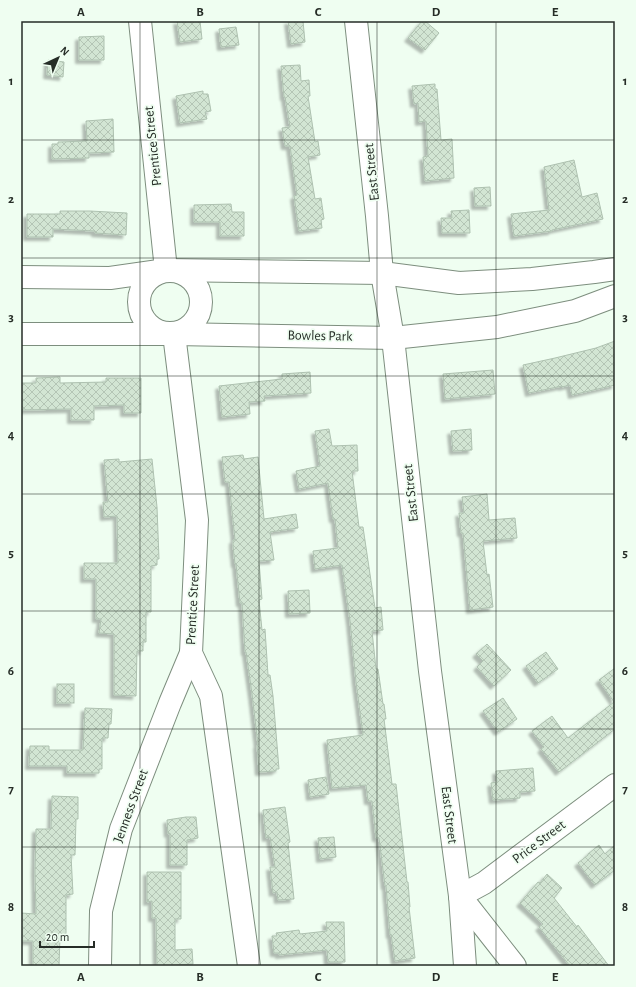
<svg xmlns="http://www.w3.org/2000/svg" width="636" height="987" font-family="'Alegreya Sans',sans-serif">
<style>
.building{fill:url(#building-cross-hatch);stroke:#aec1b0;filter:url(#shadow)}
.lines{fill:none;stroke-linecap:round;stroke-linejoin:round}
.minor-casing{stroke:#7d8e7e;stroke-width:24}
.major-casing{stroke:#7d8e7e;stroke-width:24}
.minor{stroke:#fff;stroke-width:22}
.major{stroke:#fff;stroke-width:22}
.grid{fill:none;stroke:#262d27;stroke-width:1;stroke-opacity:0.55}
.labels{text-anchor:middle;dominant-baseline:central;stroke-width:3.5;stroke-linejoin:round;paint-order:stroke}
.street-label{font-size:14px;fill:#262d27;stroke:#effef1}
.neatline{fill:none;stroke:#262d27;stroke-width:1.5}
.grid-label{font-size:13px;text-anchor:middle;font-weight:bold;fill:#262d27}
</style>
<defs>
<pattern id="building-cross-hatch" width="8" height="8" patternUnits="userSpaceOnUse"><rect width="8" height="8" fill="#d2e5d3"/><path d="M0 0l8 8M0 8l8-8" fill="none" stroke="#b4c5b5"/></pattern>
<filter id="shadow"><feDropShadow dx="-3.5" dy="3.5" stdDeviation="1" flood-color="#0004"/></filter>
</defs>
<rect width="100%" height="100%" fill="#effef1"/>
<!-- building -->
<g class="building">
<polygon points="177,21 200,21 202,39 180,42"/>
<polygon points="288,21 303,21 305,42 291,44"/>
<polygon points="422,21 425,21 439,33 425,50 408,38"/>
<polygon points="236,27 239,45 221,47 219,29"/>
<polygon points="104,36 104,60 79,60 79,37"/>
<polygon points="48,60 64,62 63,77 47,75"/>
<polygon points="300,65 301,81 309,80 310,96 308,96 315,142 318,141 320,155 308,157 315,199 321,198 324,219 321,220 322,228 299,231 294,196 297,195 290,146 285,146 282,128 290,127 285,97 284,97 281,66"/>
<polygon points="435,84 435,89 437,89 441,140 452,139 454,178 425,181 423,157 428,156 426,121 419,122 418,103 414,104 412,86"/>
<polygon points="203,91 203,94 208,94 211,111 205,112 207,119 180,123 176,96"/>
<polygon points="113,119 114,152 89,153 89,158 52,159 52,144 58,144 58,142 87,141 86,121"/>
<polygon points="574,160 582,197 597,193 603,219 552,230 552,231 514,236 511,214 549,210 544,167"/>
<polygon points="490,187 491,206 475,206 474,188"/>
<polygon points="231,204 232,212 244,212 244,236 220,236 220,222 194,222 194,205"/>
<polygon points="469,210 470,233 442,233 441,218 452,218 451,211"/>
<polygon points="60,211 90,211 127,213 126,235 95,233 95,231 53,229 53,237 27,237 27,214 60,214"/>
<polygon points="615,341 615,385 572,395 570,385 562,387 562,386 529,393 523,365 555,358 596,348"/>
<polygon points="493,370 495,394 445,399 443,374"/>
<polygon points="310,372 311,393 264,396 265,401 249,402 250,414 222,417 219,386 282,379 282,374"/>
<polygon points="60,377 60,383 106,382 106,378 141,378 141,413 124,413 124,405 94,406 94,420 71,420 71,409 21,410 21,383 36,383 36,378"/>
<polygon points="329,429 332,446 357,445 358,471 352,471 359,527 363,527 375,608 381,607 383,630 372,631 376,669 378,669 383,704 384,704 386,719 384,719 392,784 396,784 407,882 408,882 410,907 409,907 415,958 395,961 391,934 390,935 386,886 385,886 379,838 376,838 372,801 368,801 366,785 332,788 327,740 363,735 356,682 350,621 342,565 315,569 313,551 338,548 335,519 333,519 328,483 299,489 296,471 320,466 315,431"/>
<polygon points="471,429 472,450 453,451 451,431"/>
<polygon points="243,455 244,459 258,457 264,519 296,514 298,528 270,532 274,560 259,561 262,599 259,600 262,630 265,629 268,675 270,675 273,696 279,769 276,769 276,771 259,772 257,745 258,745 252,694 246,652 245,652 242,603 240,603 236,564 235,564 233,546 233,540 235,540 229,482 225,482 222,457"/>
<polygon points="119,459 119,462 152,459 157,507 159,559 157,559 157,565 151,566 151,612 146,612 146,642 143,642 143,651 137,651 136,696 114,695 114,634 99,633 101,619 96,619 96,579 84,579 84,563 118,563 117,516 104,517 103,502 108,502 104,460"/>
<polygon points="487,494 489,520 515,518 517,538 483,541 487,575 489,574 493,607 470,610 463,533 461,533 459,513 464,513 462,497"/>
<polygon points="309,590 310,613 289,614 288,591"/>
<polygon points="487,644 511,670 494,686 477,667 483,661 476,654"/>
<polygon points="546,652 558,669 538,683 526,666"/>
<polygon points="615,668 615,729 559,772 541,749 544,747 532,731 552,716 568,738 614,702 599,680"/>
<rect x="57" y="684" width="17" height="19"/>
<polygon points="503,698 517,719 498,732 483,711"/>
<polygon points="85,708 112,709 111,724 109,724 108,738 102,738 102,769 99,769 99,773 67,773 67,766 29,766 30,746 49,746 49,750 83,750"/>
<polygon points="533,768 535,791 520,792 520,798 493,800 491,783 497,782 496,771"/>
<polygon points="326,777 329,794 310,797 308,780"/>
<polygon points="52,796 78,797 78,819 76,819 75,855 71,855 73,894 66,895 66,937 60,937 59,966 33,966 33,941 21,941 21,913 36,914 35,871 36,829 51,829"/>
<polygon points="285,807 290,842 288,843 294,899 278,900 277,892 273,893 270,867 275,867 270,837 266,838 263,810"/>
<polygon points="186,817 196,817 198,838 187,840 187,865 170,865 170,833 168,834 167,820"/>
<polygon points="334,837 336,857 320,859 318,838"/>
<polygon points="599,845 605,854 615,845 615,870 595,885 578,863 588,855 588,854"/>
<polygon points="147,872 181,872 181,919 175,919 175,950 192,949 193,964 157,966 156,918 152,918 152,901 147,902"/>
<polygon points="547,874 562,888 554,898 577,927 578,925 609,966 570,966 539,927 543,924 520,903 538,882 540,883"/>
<polygon points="326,922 344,922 345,962 328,962 327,950 279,955 279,953 274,953 272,936 277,936 276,933 299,930 300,934 327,931"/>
</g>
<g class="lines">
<!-- minor casing -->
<g class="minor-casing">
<g id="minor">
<polyline points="140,21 166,270"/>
<circle cx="170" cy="302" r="31"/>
<polyline points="21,277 110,278 166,270 382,273 459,283 532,279 594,272 615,269"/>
<polyline points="21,334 174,334 393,338 497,327 575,311 615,296"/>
<polyline points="174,334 197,520 191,653 211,696 249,966"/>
<polyline points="460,896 484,883 615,785"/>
<polyline points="100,966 101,911 121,829 170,703 191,653"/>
</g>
</g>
<!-- major casing -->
<g class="major-casing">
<g id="major">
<polyline points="356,21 377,216 382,273 393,338 430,671 460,896 465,966"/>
<polyline points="460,896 515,966"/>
</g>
</g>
<!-- minor -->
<use href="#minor" class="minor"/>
<!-- major -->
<use href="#major" class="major"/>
</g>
<!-- grid -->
<path class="grid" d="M140 21V966M259 21V966M377 21V966M496 21V966M21 140H615M21 258H615M21 376H615M21 494H615M21 611H615M21 729H615M21 847H615"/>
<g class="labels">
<!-- street labels -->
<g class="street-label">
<text transform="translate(153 146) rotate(-96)">Prentice Street</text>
<text transform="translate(372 172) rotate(-96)">East Street</text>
<text transform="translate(320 336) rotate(1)">Bowles Park</text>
<text transform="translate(411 493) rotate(-96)">East Street</text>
<text transform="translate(193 605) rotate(-87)">Prentice Street</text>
<text transform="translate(131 806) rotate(-70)">Jenness Street</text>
<text transform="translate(449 815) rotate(83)">East Street</text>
<text transform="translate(539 842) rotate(-37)">Price Street</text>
</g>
</g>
<!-- border -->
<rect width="636" height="987" fill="none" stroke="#effef1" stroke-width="44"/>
<!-- north arrow -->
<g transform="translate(58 58) rotate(44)" stroke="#effef1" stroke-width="3" paint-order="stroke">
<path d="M0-3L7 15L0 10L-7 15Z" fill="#262d27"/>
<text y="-6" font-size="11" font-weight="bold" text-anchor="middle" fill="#262d27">N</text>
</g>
<!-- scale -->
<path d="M40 941v6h54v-6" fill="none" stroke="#262d27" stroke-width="2"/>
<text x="46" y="941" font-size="12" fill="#262d27" stroke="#effef1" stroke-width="3" paint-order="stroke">20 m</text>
<rect x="22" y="22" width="592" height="943" class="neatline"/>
<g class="grid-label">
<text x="81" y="16">A</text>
<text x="200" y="16">B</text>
<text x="318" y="16">C</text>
<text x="436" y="16">D</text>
<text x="555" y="16">E</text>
<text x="11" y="85">1</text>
<text x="625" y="85">1</text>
<text x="11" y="203">2</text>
<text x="625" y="203">2</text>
<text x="11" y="321">3</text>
<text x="625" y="321">3</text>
<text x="11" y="439">4</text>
<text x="625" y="439">4</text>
<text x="11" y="557">5</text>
<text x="625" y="557">5</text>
<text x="11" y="675">6</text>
<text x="625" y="675">6</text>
<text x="11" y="793">7</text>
<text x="625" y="793">7</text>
<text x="11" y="911">8</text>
<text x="625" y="911">8</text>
<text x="81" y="981">A</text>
<text x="200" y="981">B</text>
<text x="318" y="981">C</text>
<text x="436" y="981">D</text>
<text x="555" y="981">E</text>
</g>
</svg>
